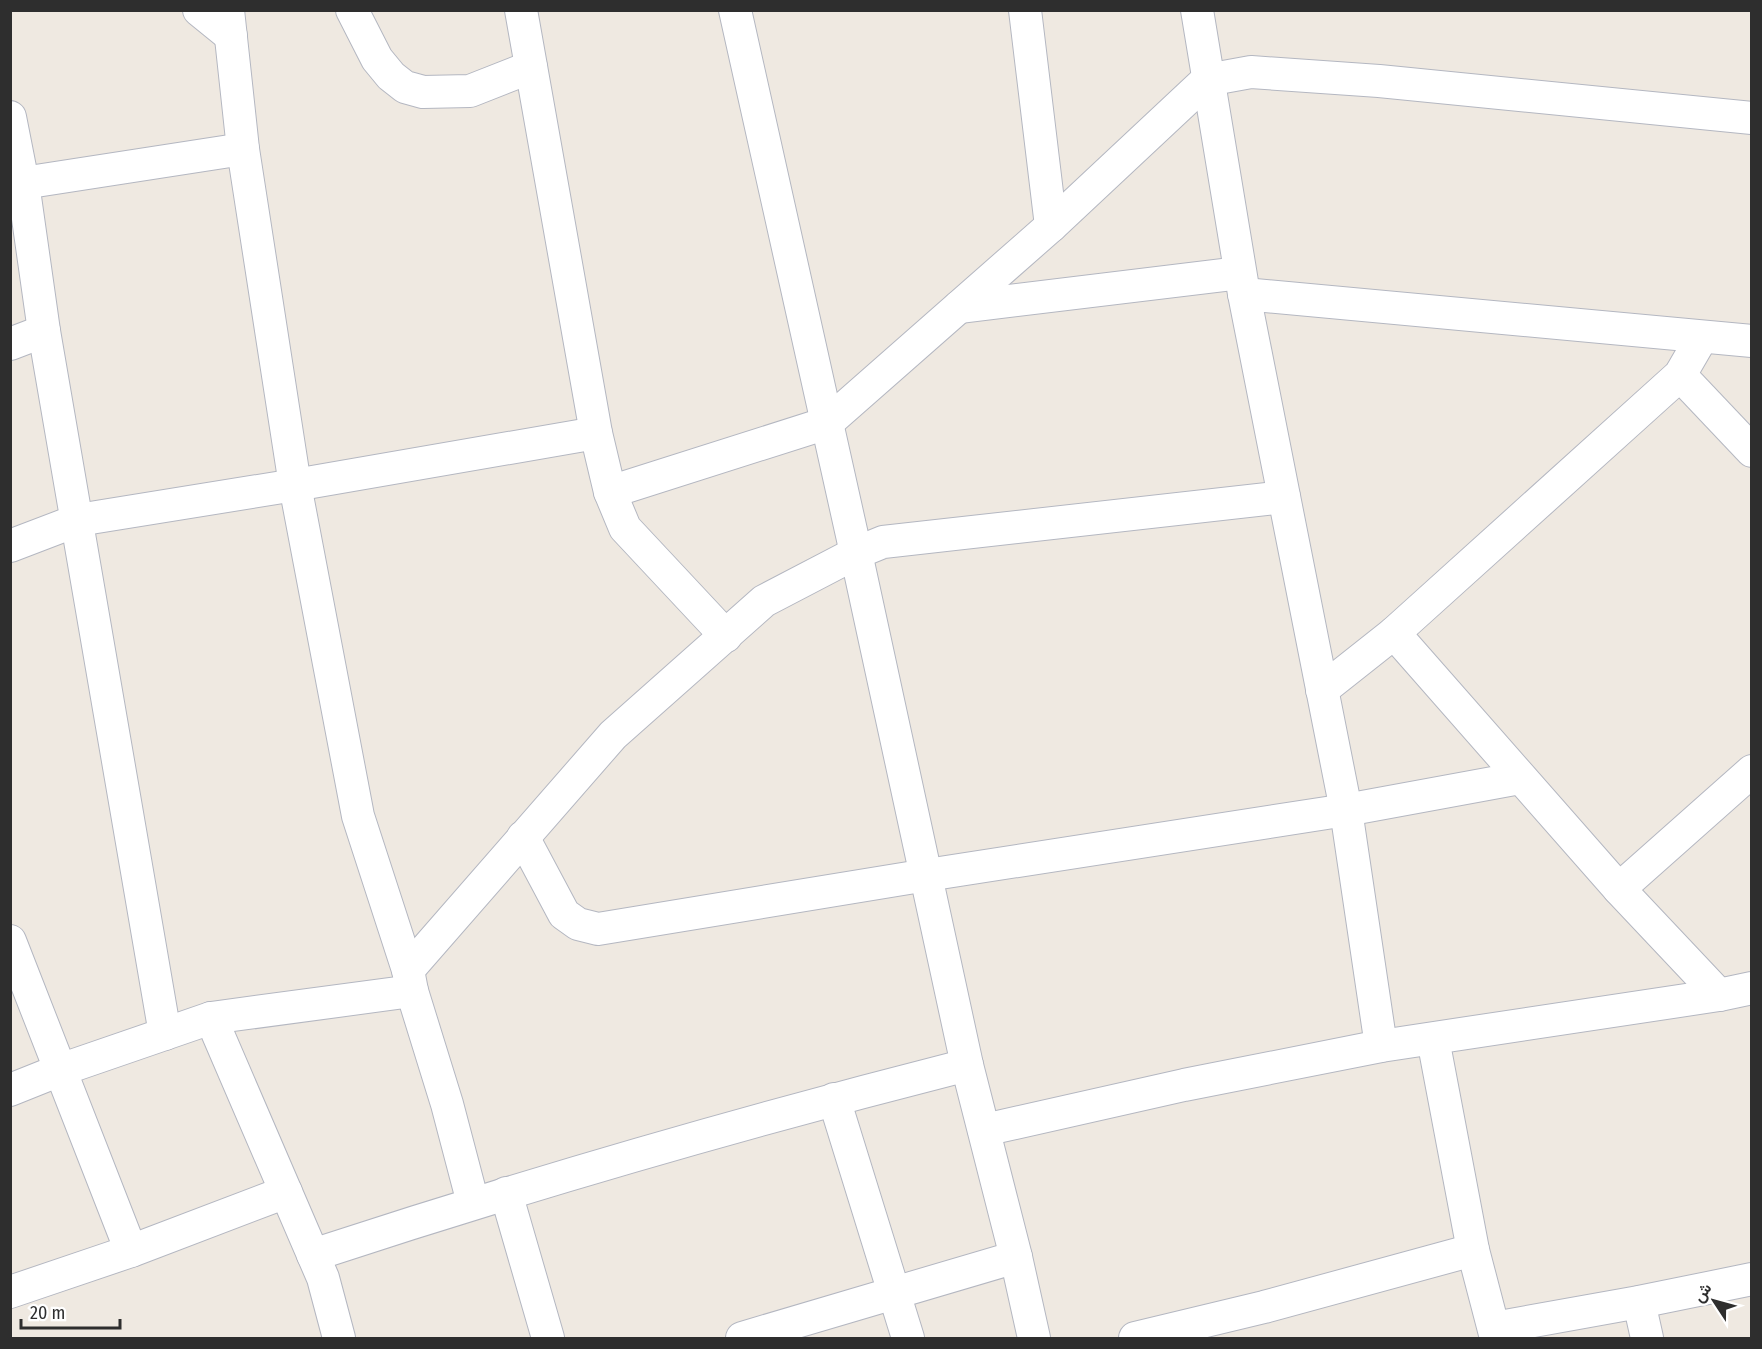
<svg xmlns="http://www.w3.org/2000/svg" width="1762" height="1349" font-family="'Fira Sans Condensed',Vazirmatn,sans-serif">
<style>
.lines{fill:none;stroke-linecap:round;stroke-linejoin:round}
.minor-casing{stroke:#b4b7c1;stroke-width:34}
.minor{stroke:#fff;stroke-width:32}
</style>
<rect width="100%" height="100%" fill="#efe9e1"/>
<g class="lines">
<!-- minor casing -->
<g class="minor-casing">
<g id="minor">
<polyline points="199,10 231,36"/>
<polyline points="228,10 243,149 295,485 358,816 408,970 412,991 447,1104 473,1203"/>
<polyline points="352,10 377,59 391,76 405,87 423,92 470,91 531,67"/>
<polyline points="521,10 596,433 610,492 625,528 726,636"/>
<polyline points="735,10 856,553 967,1065 1016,1257 1034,1338"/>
<polyline points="1025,10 1051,226"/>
<polyline points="1197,10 1244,294 1346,810 1381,1046"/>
<polyline points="10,117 23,183 44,331 165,1034"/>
<polyline points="23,183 243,149"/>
<polyline points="1244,294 1752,341"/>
<polyline points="959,307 1240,273"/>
<polyline points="10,344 44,331"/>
<polyline points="1680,375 1752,451"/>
<polyline points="610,492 827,423 1051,226 1207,80 1251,72 1379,81 1752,118"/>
<polyline points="10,546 78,520 295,485 596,433"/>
<polyline points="1394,633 1680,375 1702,337"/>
<polyline points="1322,690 1394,633 1619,889 1719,995"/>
<polyline points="523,837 564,914 578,924 598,929 927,875 1346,810 1520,778"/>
<polyline points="1619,889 1752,771"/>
<polyline points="10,941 131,1251"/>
<polyline points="408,970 613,735 764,601 856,553 883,542 1284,497"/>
<polyline points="211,1018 323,1278 339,1338"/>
<polyline points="1433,1039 1473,1250 1496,1338"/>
<polyline points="10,1090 60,1070 211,1018 412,991"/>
<polyline points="834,1099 908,1338"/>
<polyline points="984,1130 1184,1085 1381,1046 1719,995 1752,988"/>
<polyline points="506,1193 548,1338"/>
<path d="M313 1255C529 1184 747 1121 967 1065"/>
<polyline points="10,1292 131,1251 286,1192"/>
<polyline points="1639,1302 1647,1338"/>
<polyline points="1494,1328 1639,1302 1752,1279"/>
<polyline points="742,1338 1016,1257"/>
<polyline points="1135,1338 1264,1307 1473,1250"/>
</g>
</g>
<!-- minor -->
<use href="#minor" class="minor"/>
</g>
<!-- border -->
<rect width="1762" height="1349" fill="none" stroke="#2e2e2e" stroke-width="24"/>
<!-- north arrow -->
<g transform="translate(1714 1301) rotate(306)" stroke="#ffffff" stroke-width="4.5" paint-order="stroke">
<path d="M0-4.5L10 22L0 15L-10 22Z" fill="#2e2e2e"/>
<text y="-9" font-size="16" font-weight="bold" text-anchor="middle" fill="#2e2e2e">ش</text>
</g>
<!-- scale -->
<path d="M21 1319v9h99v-9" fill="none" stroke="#2e2e2e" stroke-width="3"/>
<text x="30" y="1319" font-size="18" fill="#2e2e2e" stroke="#ffffff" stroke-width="4.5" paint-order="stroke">20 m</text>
</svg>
